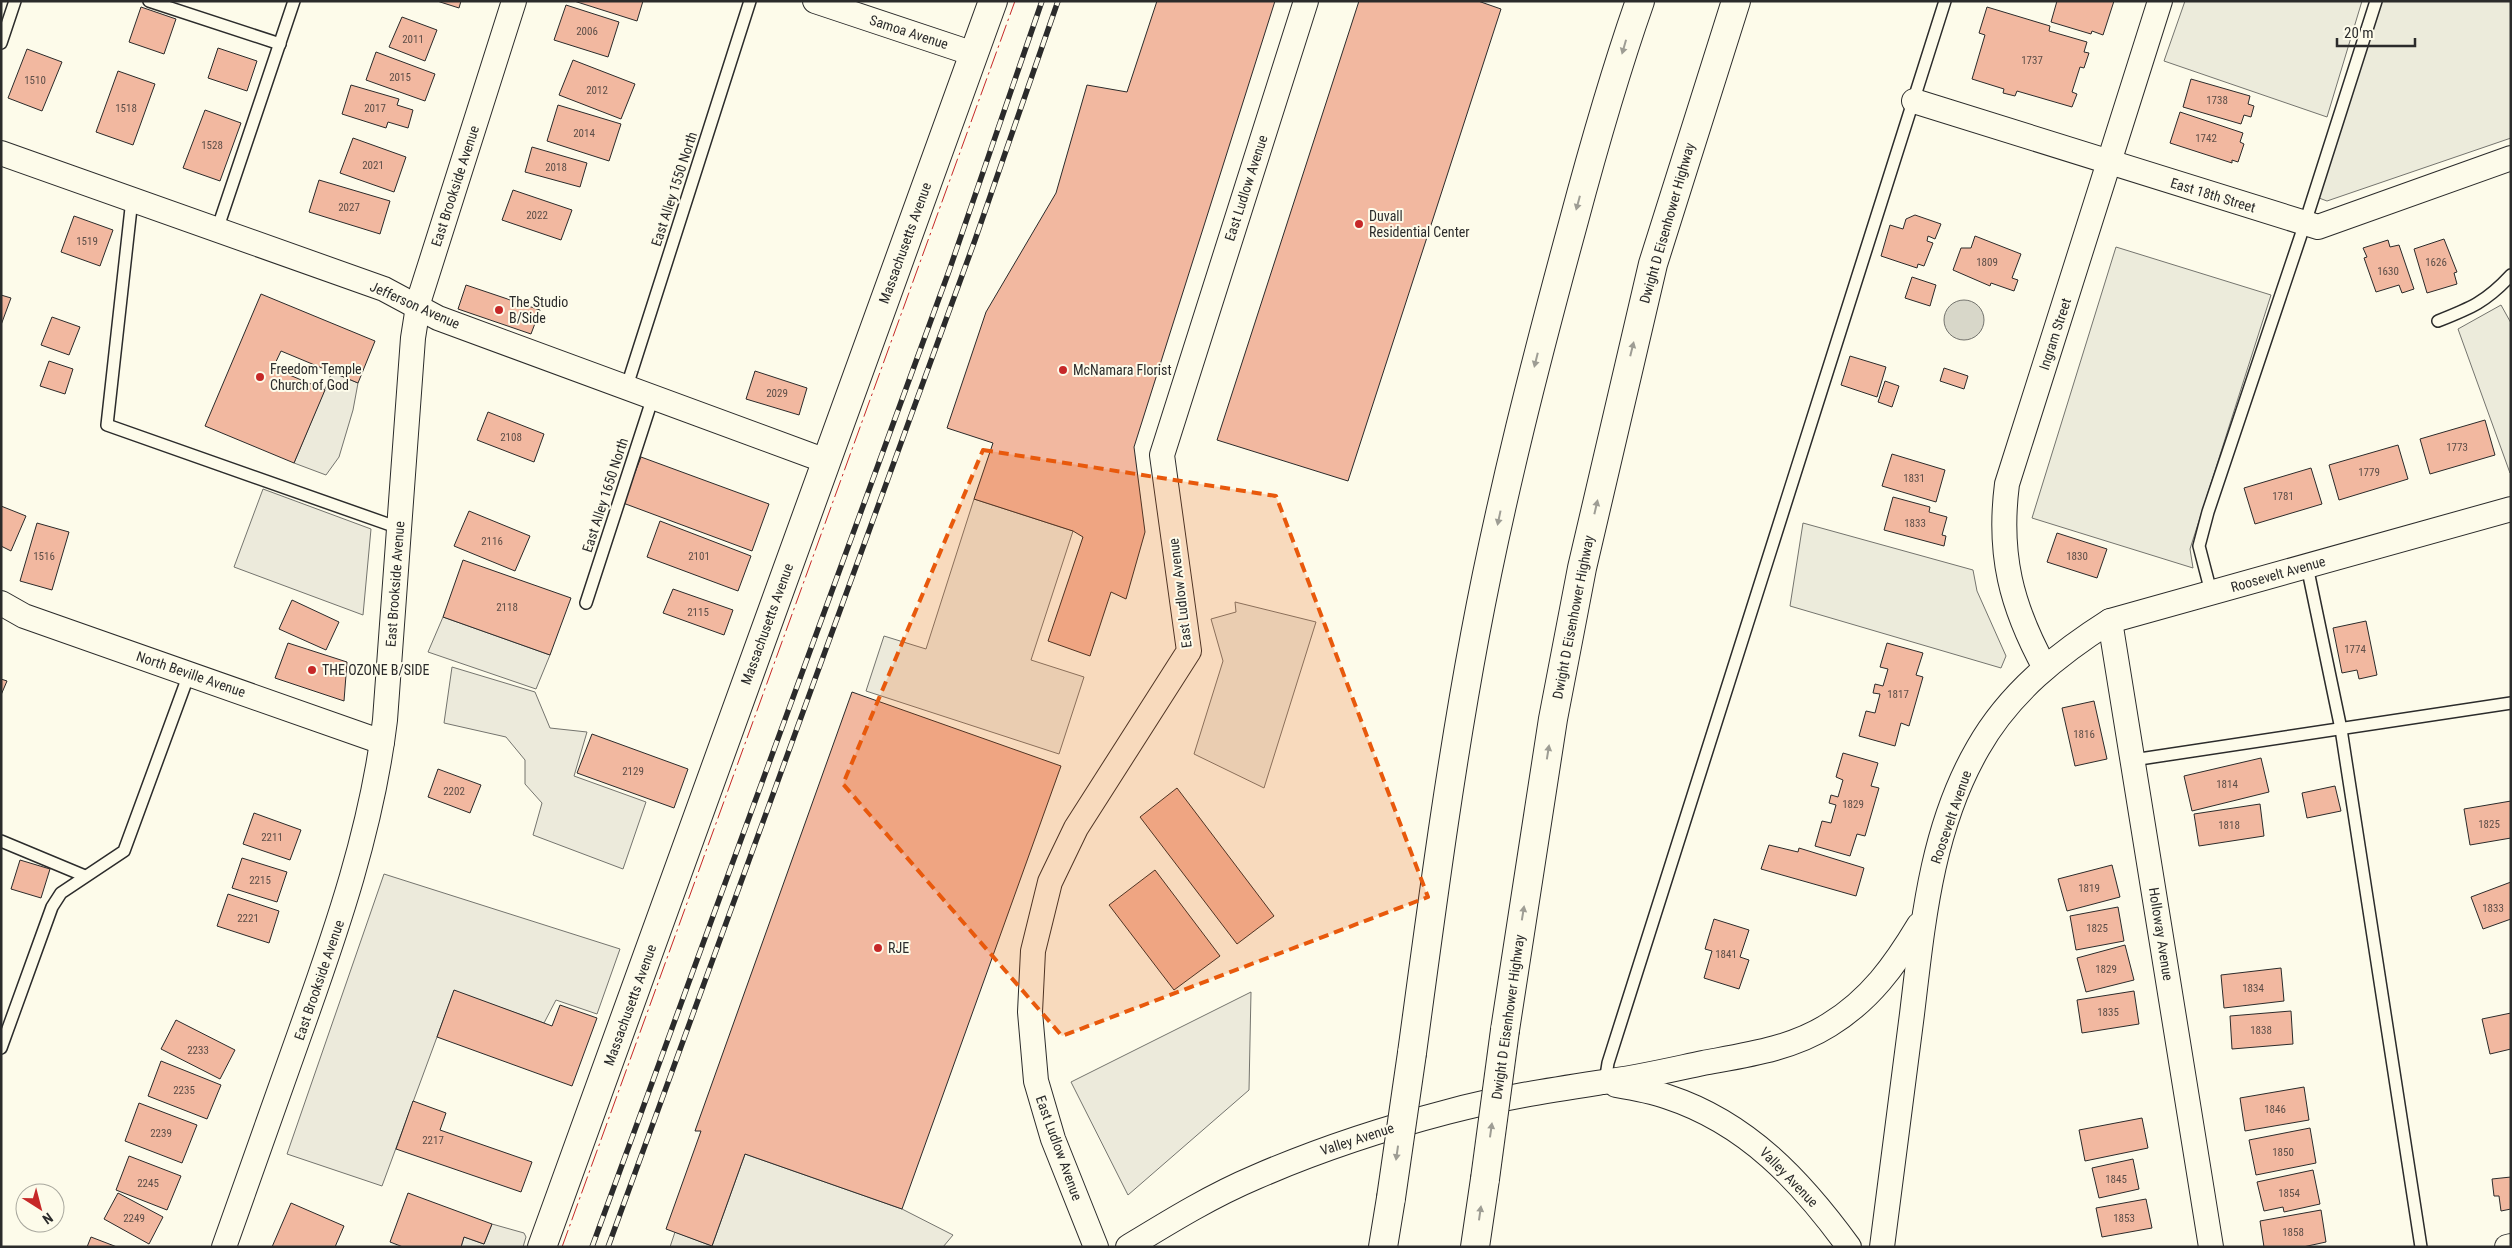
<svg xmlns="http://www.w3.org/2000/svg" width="2512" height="1248" font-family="'Roboto Condensed',sans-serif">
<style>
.green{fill:#ecebdb;stroke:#74746e}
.parking{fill:#eceadb;stroke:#74746e}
.water{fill:#d8d7c9;stroke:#74746e}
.building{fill:#f2b8a0;stroke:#2b2b2b}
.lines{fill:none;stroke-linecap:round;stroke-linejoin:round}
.service-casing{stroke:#2b2b2b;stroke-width:14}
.minor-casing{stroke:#2b2b2b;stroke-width:26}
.tertiary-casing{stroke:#2b2b2b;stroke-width:30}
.motorway-casing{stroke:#2b2b2b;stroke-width:30}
.service{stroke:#fdfbea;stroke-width:11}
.minor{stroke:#fdfbea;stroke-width:24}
.tertiary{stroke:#fdfbea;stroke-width:28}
.motorway{stroke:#fdfbea;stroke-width:28}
.rail-casing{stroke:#2b2b2b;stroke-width:5.5}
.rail{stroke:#fdfbea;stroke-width:4;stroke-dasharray:11;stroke-linecap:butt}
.motorway-bridge-casing{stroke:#2b2b2b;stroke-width:30;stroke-linecap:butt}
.motorway-bridge{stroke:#fdfbea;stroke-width:28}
.power{stroke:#c62828;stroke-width:1;stroke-dasharray:18 4 2.5 4;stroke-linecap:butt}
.oneway{fill:#9e9d94}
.marked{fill:#e8590c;fill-opacity:0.2;stroke:#e8590c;stroke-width:4;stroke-dasharray:10 6;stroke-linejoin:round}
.poi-dot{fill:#c62828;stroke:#fdfbea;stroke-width:2}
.labels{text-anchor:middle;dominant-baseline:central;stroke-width:4;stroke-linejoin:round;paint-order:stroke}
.number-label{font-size:11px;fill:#5d4e48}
.street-label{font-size:14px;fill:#2b2b2b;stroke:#fdfbea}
.poi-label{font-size:14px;fill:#2b2b2b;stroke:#fdfbea;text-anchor:start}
</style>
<rect width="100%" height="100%" fill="#fdfbea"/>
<!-- green -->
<g class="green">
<polygon points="2185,1 2362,1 2327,117 2164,61"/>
<polygon points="2382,1 2511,1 2511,138 2327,201 2319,198"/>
<polygon points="2116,247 2271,295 2190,549 2193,568 2032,518"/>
<polygon points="2501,305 2511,323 2510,473 2458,329"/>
<polygon points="1803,523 1973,570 1977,591 2006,656 2001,668 1790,606"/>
</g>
<!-- parking -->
<g class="parking">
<polygon points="332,372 358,383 353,410 339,457 326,475 294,463"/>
<polygon points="263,489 371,529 363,615 234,567"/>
<polygon points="974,499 1073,531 1031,660 1084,677 1059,754 866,691 884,636 926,649"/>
<polygon points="1235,602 1316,622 1264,788 1194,754 1223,661 1211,619 1236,612"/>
<polygon points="443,617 550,655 536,689 428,652"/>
<polygon points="452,667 535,692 550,728 587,732 574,776 646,802 623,869 533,835 542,803 525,784 525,760 506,737 444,723"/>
<polygon points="384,874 620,949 597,1014 556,1000 544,1023 454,991 382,1186 287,1154"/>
<polygon points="1251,992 1249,1090 1128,1195 1071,1082"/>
<polygon points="745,1154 902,1209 953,1235 943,1247 670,1247 675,1232 712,1246"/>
<polygon points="492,1224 524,1233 526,1237 523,1247 461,1247 464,1237 484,1244"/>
</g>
<!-- water -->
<circle class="water" cx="1964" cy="320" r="20"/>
<!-- building -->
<g class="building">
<polygon points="437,1 461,1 459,8"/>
<polygon points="574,1 643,1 637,21"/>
<polygon points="1157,1 1275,1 1134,447 1145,532 1126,599 1111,592 1090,656 1048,641 1083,537 1073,531 974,499 993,443 947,428 986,312 1056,193 1087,85 1127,92"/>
<polygon points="1359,1 1478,1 1501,9 1348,481 1217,440"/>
<polygon points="2057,1 2114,1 2103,35 2092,31 2091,34 2051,22"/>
<polygon points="566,5 619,22 608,57 554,40"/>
<polygon points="141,7 176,19 164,54 129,42"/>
<polygon points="1987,7 2050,26 2049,31 2087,42 2084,52 2089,53 2084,68 2080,67 2072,92 2077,94 2072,107 2017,91 2015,96 2003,93 2004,89 1972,79 1985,35 1979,33"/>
<polygon points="402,17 437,30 425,61 389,47"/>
<polygon points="218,48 257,61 247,91 208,78"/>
<polygon points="27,49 62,62 42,111 8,98"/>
<polygon points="376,52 435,74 425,101 366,80"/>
<polygon points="573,60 635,84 621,119 559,95"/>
<polygon points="118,71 155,84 133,145 96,132"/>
<polygon points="2191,79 2250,96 2248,104 2254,106 2251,117 2244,115 2241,124 2183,107"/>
<polygon points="351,85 399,99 397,105 413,110 408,128 388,122 386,128 342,114"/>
<polygon points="558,105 621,124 609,161 547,141"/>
<polygon points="205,110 241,123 220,181 183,168"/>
<polygon points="2180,112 2243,133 2240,142 2244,144 2238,162 2232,160 2232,163 2170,143"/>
<polygon points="353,138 406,157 394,192 340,173"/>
<polygon points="532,147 587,163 580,187 525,172"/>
<polygon points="319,180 390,201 380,234 309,212"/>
<polygon points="513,190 572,210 561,240 502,220"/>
<polygon points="1915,215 1941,224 1935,239 1928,236 1927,241 1933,243 1924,266 1918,264 1917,268 1881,256 1890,225 1903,229 1906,219"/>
<polygon points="74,216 113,230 100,266 61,252"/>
<polygon points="1975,236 2021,254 2012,278 2018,280 2014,291 1991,283 1990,286 1953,270 1961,248 1971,248"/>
<polygon points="2444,239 2457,272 2454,273 2457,284 2427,293 2414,249"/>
<polygon points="2388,240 2390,247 2399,245 2414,289 2402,293 2399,285 2376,292 2364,258 2367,257 2363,248"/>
<polygon points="1912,277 1936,285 1930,306 1905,298"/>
<polygon points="466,285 540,310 531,334 458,309"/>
<polygon points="261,294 375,341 358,383 281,351 273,368 325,390 294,463 205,426"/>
<polygon points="1,295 11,298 1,325"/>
<polygon points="52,317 80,327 69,355 41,345"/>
<polygon points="1850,356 1886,367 1877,397 1841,385"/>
<polygon points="49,361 73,369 65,394 40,386"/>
<polygon points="1944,368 1968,376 1964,389 1940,381"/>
<polygon points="755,371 807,388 799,415 746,399"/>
<polygon points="1885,381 1899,386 1892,407 1878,402"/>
<polygon points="488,412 544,434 534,462 477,440"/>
<polygon points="2485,420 2495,455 2430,474 2420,439"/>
<polygon points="2398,445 2408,479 2339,500 2329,465"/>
<polygon points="1892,454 1945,470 1936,502 1882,486"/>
<polygon points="641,457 769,504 752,551 623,503"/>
<polygon points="2311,468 2322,504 2255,524 2244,488"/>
<polygon points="1893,497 1930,507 1929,512 1947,517 1942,535 1946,536 1944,546 1884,530"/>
<polygon points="1,506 26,516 11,551 1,546"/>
<polygon points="469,511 530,536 515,571 454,546"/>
<polygon points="660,521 751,556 738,591 647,557"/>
<polygon points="37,523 69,532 52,590 20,581"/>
<polygon points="2057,533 2107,549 2097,578 2047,562"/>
<polygon points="463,560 571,598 550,655 443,617"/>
<polygon points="673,589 733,610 724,635 663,613"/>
<polygon points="292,600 339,622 326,650 279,629"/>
<polygon points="2366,621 2377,675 2359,679 2357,670 2342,673 2333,628"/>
<polygon points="288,643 347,662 344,701 275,678"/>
<polygon points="1887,643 1923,653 1916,675 1923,677 1909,726 1901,723 1895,746 1859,736 1866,711 1875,713 1880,694 1873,693 1875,684 1883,686 1888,669 1880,667"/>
<polygon points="1,679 7,681 1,695"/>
<polygon points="852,692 1061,766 902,1209 745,1154 712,1246 666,1229 701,1131 695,1131"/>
<polygon points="2094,701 2107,759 2075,766 2062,708"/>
<polygon points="592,734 688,769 674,808 577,773"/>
<polygon points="1843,753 1878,763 1871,786 1879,788 1865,836 1857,834 1850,856 1815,846 1822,821 1831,823 1836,805 1829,803 1831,795 1838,797 1843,780 1836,777"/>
<polygon points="2261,758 2269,792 2192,811 2184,776"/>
<polygon points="438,769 481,785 470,813 428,797"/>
<polygon points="2335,786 2341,811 2307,818 2302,793"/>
<polygon points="1177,788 1274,916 1237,944 1140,817"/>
<polygon points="2511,801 2511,838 2470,845 2464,809"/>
<polygon points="2260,804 2264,836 2199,846 2194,814"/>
<polygon points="254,813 301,830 290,860 243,844"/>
<polygon points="1769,845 1798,852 1799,848 1864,868 1856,896 1761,869"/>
<polygon points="242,858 287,872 277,902 232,888"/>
<polygon points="20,860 50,869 41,898 11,889"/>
<polygon points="2112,865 2120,897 2067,911 2058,879"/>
<polygon points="1155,870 1220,956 1174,990 1109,905"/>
<polygon points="2511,882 2511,919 2483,929 2471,897"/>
<polygon points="228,894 279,911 269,943 217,926"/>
<polygon points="2118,907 2124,941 2076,950 2070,916"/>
<polygon points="1714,919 1749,930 1740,957 1749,960 1739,989 1704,978 1712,951 1705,949"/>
<polygon points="2125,945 2134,980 2086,992 2077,958"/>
<polygon points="2281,968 2284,1001 2224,1008 2221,975"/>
<polygon points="454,990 552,1026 560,1005 597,1018 572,1086 437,1037"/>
<polygon points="2134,991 2139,1024 2082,1033 2077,1000"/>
<polygon points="2291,1011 2293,1044 2232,1049 2230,1016"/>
<polygon points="2511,1013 2511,1049 2490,1054 2482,1019"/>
<polygon points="176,1020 235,1050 220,1079 161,1049"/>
<polygon points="161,1061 221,1085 207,1119 148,1096"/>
<polygon points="2304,1087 2309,1120 2245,1131 2240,1098"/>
<polygon points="413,1101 446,1113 440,1130 532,1162 521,1192 396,1149"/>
<polygon points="139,1103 197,1125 182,1163 125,1141"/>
<polygon points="2142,1118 2148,1148 2085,1161 2079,1130"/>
<polygon points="2310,1128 2316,1163 2256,1175 2249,1140"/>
<polygon points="129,1156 181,1176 167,1210 116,1190"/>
<polygon points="2133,1159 2139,1189 2099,1198 2092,1168"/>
<polygon points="2313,1170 2320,1204 2284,1212 2283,1207 2264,1211 2257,1182"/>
<polygon points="2511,1177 2511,1209 2501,1211 2499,1196 2494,1196 2492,1179"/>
<polygon points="118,1193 163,1217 149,1244 104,1219"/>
<polygon points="408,1193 492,1224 484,1244 464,1237 461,1247 403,1247 390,1242"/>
<polygon points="2146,1199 2152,1228 2102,1237 2096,1208"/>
<polygon points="291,1203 344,1226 335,1247 272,1247"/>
<polygon points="2321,1210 2326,1242 2303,1247 2264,1247 2260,1221"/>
<polygon points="91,1237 117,1247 87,1247"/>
</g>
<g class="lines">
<!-- service casing -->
<g class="service-casing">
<g id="service">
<polyline points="149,1 280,44"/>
<polyline points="1,43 15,1"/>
<polyline points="132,199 107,425 399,528"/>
<polyline points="217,230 294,1"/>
<path d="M2438 321C2471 308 2486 302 2511 275"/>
<polyline points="627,386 750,1"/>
<polyline points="2307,566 2341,729 2421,1247"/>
<polyline points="2211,592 2199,546 2208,512 2305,223 2376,1"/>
<polyline points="586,603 653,397"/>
<polyline points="2133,760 2511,703"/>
<polyline points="1,841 85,876"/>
<polyline points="1,1048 52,907 61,893 124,851 189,674"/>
<polyline points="1605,1082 1608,1063 1945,1"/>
</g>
</g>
<!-- minor casing -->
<g class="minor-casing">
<g id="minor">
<polyline points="815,1 974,54"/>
<polyline points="1914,101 2318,227 2511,158"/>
<polyline points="1,153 384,289 438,318 826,461"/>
<polyline points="1,603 24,616 382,742"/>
<polyline points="2110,621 2211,1247"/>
<path d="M2045 668C2011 606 1998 554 2007 484L2160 1"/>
<path d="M1616 1085C1634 1088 1651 1091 1668 1097 1747 1123 1801 1181 1849 1247"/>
<path d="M224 1247C250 1174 276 1102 301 1030 337 929 372 828 385 720L413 338 419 300 514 1"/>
<polyline points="1096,1247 1053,1139 1036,1081 1030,1012 1033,951 1050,882 1076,828 1189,651 1162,455 1306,1"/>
<path d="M1128 1247C1169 1222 1211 1196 1256 1177 1318 1150 1382 1129 1447 1112 1498 1098 1551 1090 1603 1082 1637 1078 1670 1070 1703 1063 1746 1055 1791 1049 1829 1025 1870 1000 1895 965 1919 925"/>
<path d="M1882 1247C1892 1169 1902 1092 1912 1014 1923 923 1931 829 1978 748 2009 693 2058 654 2110 621L2511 509"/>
<polyline points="2507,1247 2511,1246"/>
</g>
</g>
<!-- tertiary casing -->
<g class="tertiary-casing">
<polyline id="tertiary" points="542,1247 993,1"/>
</g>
<!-- motorway casing -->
<g class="motorway-casing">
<g id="motorway">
<polyline points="1505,1030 1553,719 1582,568 1653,264 1736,1"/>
<path d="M1412 1053C1431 913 1449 774 1475 635 1501 496 1536 360 1573 224 1593 149 1614 75 1640 1"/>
<polyline points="1383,1247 1391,1198"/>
<polyline points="1475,1247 1485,1179"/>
</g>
</g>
<!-- service -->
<use href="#service" class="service"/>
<!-- minor -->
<use href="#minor" class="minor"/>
<!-- tertiary -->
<use href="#tertiary" class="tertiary"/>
<!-- motorway -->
<use href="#motorway" class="motorway"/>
<!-- rail casing -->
<g class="rail-casing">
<g id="rail">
<polyline points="592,1247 949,271 1042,1"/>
<polyline points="608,1247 975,240 1058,1"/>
</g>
</g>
<!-- rail -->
<use href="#rail" class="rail"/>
<!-- motorway-bridge casing -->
<g class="motorway-bridge-casing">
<g id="motorway-bridge">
<polyline points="1485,1179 1505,1030"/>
<polyline points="1391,1198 1412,1053"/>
</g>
</g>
<!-- motorway-bridge -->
<use href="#motorway-bridge" class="motorway-bridge"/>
<!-- power -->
<polyline class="power" points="562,1247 1015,1"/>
</g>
<!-- one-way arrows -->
<defs><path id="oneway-solid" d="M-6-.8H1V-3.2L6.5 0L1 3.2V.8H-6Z" transform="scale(1.25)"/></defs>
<g class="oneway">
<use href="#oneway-solid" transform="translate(1624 47) rotate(106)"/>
<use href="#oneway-solid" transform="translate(1578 203) rotate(105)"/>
<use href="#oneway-solid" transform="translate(1632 349) rotate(-76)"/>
<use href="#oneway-solid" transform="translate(1536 360) rotate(104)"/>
<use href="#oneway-solid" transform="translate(1596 507) rotate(-77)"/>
<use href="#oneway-solid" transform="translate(1499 518) rotate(102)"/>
<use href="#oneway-solid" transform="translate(1548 752) rotate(-81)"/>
<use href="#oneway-solid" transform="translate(1523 913) rotate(-81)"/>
<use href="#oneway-solid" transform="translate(1491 1130) rotate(-82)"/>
<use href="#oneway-solid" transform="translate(1397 1153) rotate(98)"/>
<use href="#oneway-solid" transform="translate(1480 1213) rotate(-82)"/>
</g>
<!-- marked area -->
<path class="marked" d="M983 450 1276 496 1428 897 1062 1036 843 784Z"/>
<!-- markers -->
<g class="poi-dot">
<circle cx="1359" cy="224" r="5"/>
<circle cx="499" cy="310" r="5"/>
<circle cx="1063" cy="370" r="5"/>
<circle cx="260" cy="377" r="5"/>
<circle cx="312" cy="670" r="5"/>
<circle cx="878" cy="948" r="5"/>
</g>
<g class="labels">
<!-- number labels -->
<g class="number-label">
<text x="587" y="31">2006</text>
<text x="413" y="39">2011</text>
<text x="2032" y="60">1737</text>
<text x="400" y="77">2015</text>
<text x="35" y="80">1510</text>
<text x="597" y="90">2012</text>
<text x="2217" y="100">1738</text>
<text x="126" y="108">1518</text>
<text x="375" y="108">2017</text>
<text x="584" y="133">2014</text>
<text x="2206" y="138">1742</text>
<text x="212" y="145">1528</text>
<text x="373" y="165">2021</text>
<text x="556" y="167">2018</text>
<text x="349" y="207">2027</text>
<text x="537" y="215">2022</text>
<text x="87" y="241">1519</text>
<text x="1987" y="262">1809</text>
<text x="2436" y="262">1626</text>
<text x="2388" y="271">1630</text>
<text x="777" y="393">2029</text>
<text x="511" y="437">2108</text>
<text x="2457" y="447">1773</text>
<text x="2369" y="472">1779</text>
<text x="1914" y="478">1831</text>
<text x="2283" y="496">1781</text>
<text x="1915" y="523">1833</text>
<text x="492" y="541">2116</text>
<text x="44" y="556">1516</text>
<text x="699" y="556">2101</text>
<text x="2077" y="556">1830</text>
<text x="507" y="607">2118</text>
<text x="698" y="612">2115</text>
<text x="2355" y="649">1774</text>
<text x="1898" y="694">1817</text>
<text x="2084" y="734">1816</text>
<text x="633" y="771">2129</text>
<text x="2227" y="784">1814</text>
<text x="454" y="791">2202</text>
<text x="1853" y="804">1829</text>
<text x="2489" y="824">1825</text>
<text x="2229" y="825">1818</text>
<text x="272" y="837">2211</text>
<text x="260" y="880">2215</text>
<text x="2089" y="888">1819</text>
<text x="2493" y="908">1833</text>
<text x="248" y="918">2221</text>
<text x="2097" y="928">1825</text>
<text x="1726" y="954">1841</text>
<text x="2106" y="969">1829</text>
<text x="2253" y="988">1834</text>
<text x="2108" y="1012">1835</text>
<text x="2261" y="1030">1838</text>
<text x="198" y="1050">2233</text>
<text x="184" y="1090">2235</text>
<text x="2275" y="1109">1846</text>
<text x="161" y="1133">2239</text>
<text x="433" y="1140">2217</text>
<text x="2283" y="1152">1850</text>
<text x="2116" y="1179">1845</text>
<text x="148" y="1183">2245</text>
<text x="2289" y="1193">1854</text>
<text x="134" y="1218">2249</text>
<text x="2124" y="1218">1853</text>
<text x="2293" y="1232">1858</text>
</g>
<!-- street labels -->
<g class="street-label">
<text transform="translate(909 32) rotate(18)">Samoa Avenue</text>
<text transform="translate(455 186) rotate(-72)">East Brookside Avenue</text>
<text transform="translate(1246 188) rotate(-72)">East Ludlow Avenue</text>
<text transform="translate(674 189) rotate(-72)">East Alley 1550 North</text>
<text transform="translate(2213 195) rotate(17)">East 18th Street</text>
<text transform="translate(1667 223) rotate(-74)">Dwight D Eisenhower Highway</text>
<text transform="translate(905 243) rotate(-70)">Massachusetts Avenue</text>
<text transform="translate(415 305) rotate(24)">Jefferson Avenue</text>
<text transform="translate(2055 334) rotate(-72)">Ingram Street</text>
<text transform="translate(605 495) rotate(-72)">East Alley 1650 North</text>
<text transform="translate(2278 574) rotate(-16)">Roosevelt Avenue</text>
<text transform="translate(395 584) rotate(-86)">East Brookside Avenue</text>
<text transform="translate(1180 593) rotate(-97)">East Ludlow Avenue</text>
<text transform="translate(1573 617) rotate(-79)">Dwight D Eisenhower Highway</text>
<text transform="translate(767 624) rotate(-70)">Massachusetts Avenue</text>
<text transform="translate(191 674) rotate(19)">North Beville Avenue</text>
<text transform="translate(1951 817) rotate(-71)">Roosevelt Avenue</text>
<text transform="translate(2161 934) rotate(81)">Holloway Avenue</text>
<text transform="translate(319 980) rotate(-71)">East Brookside Avenue</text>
<text transform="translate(630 1005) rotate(-70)">Massachusetts Avenue</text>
<text transform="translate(1508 1017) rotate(-82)">Dwight D Eisenhower Highway</text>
<text transform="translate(1357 1139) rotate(-18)">Valley Avenue</text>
<text transform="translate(1059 1148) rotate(70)">East Ludlow Avenue</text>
<text transform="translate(1789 1177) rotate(46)">Valley Avenue</text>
</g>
<!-- poi labels -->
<g class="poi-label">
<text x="1369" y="216">Duvall<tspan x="1369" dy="16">Residential Center</tspan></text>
<text x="509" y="302">The Studio<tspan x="509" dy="16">B/Side</tspan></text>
<text x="270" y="369">Freedom Temple<tspan x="270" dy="16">Church of God</tspan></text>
<text x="1073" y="370">McNamara Florist</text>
<text x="322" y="670">THE OZONE B/SIDE</text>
<text x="888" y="948">RJE</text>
</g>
</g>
<!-- border -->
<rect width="2512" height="1248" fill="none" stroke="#2b2b2b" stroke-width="5"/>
<!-- north arrow -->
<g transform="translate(40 1208) rotate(144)"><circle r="24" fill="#fdfbea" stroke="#a9a89e"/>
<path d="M0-4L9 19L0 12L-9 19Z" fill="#c62828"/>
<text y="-8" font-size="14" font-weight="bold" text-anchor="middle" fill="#2b2b2b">N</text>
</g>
<!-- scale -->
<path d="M2337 38v8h78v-8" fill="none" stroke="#2b2b2b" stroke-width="2.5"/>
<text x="2344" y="38" font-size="15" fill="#2b2b2b" stroke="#fdfbea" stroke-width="4" paint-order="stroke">20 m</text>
</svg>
